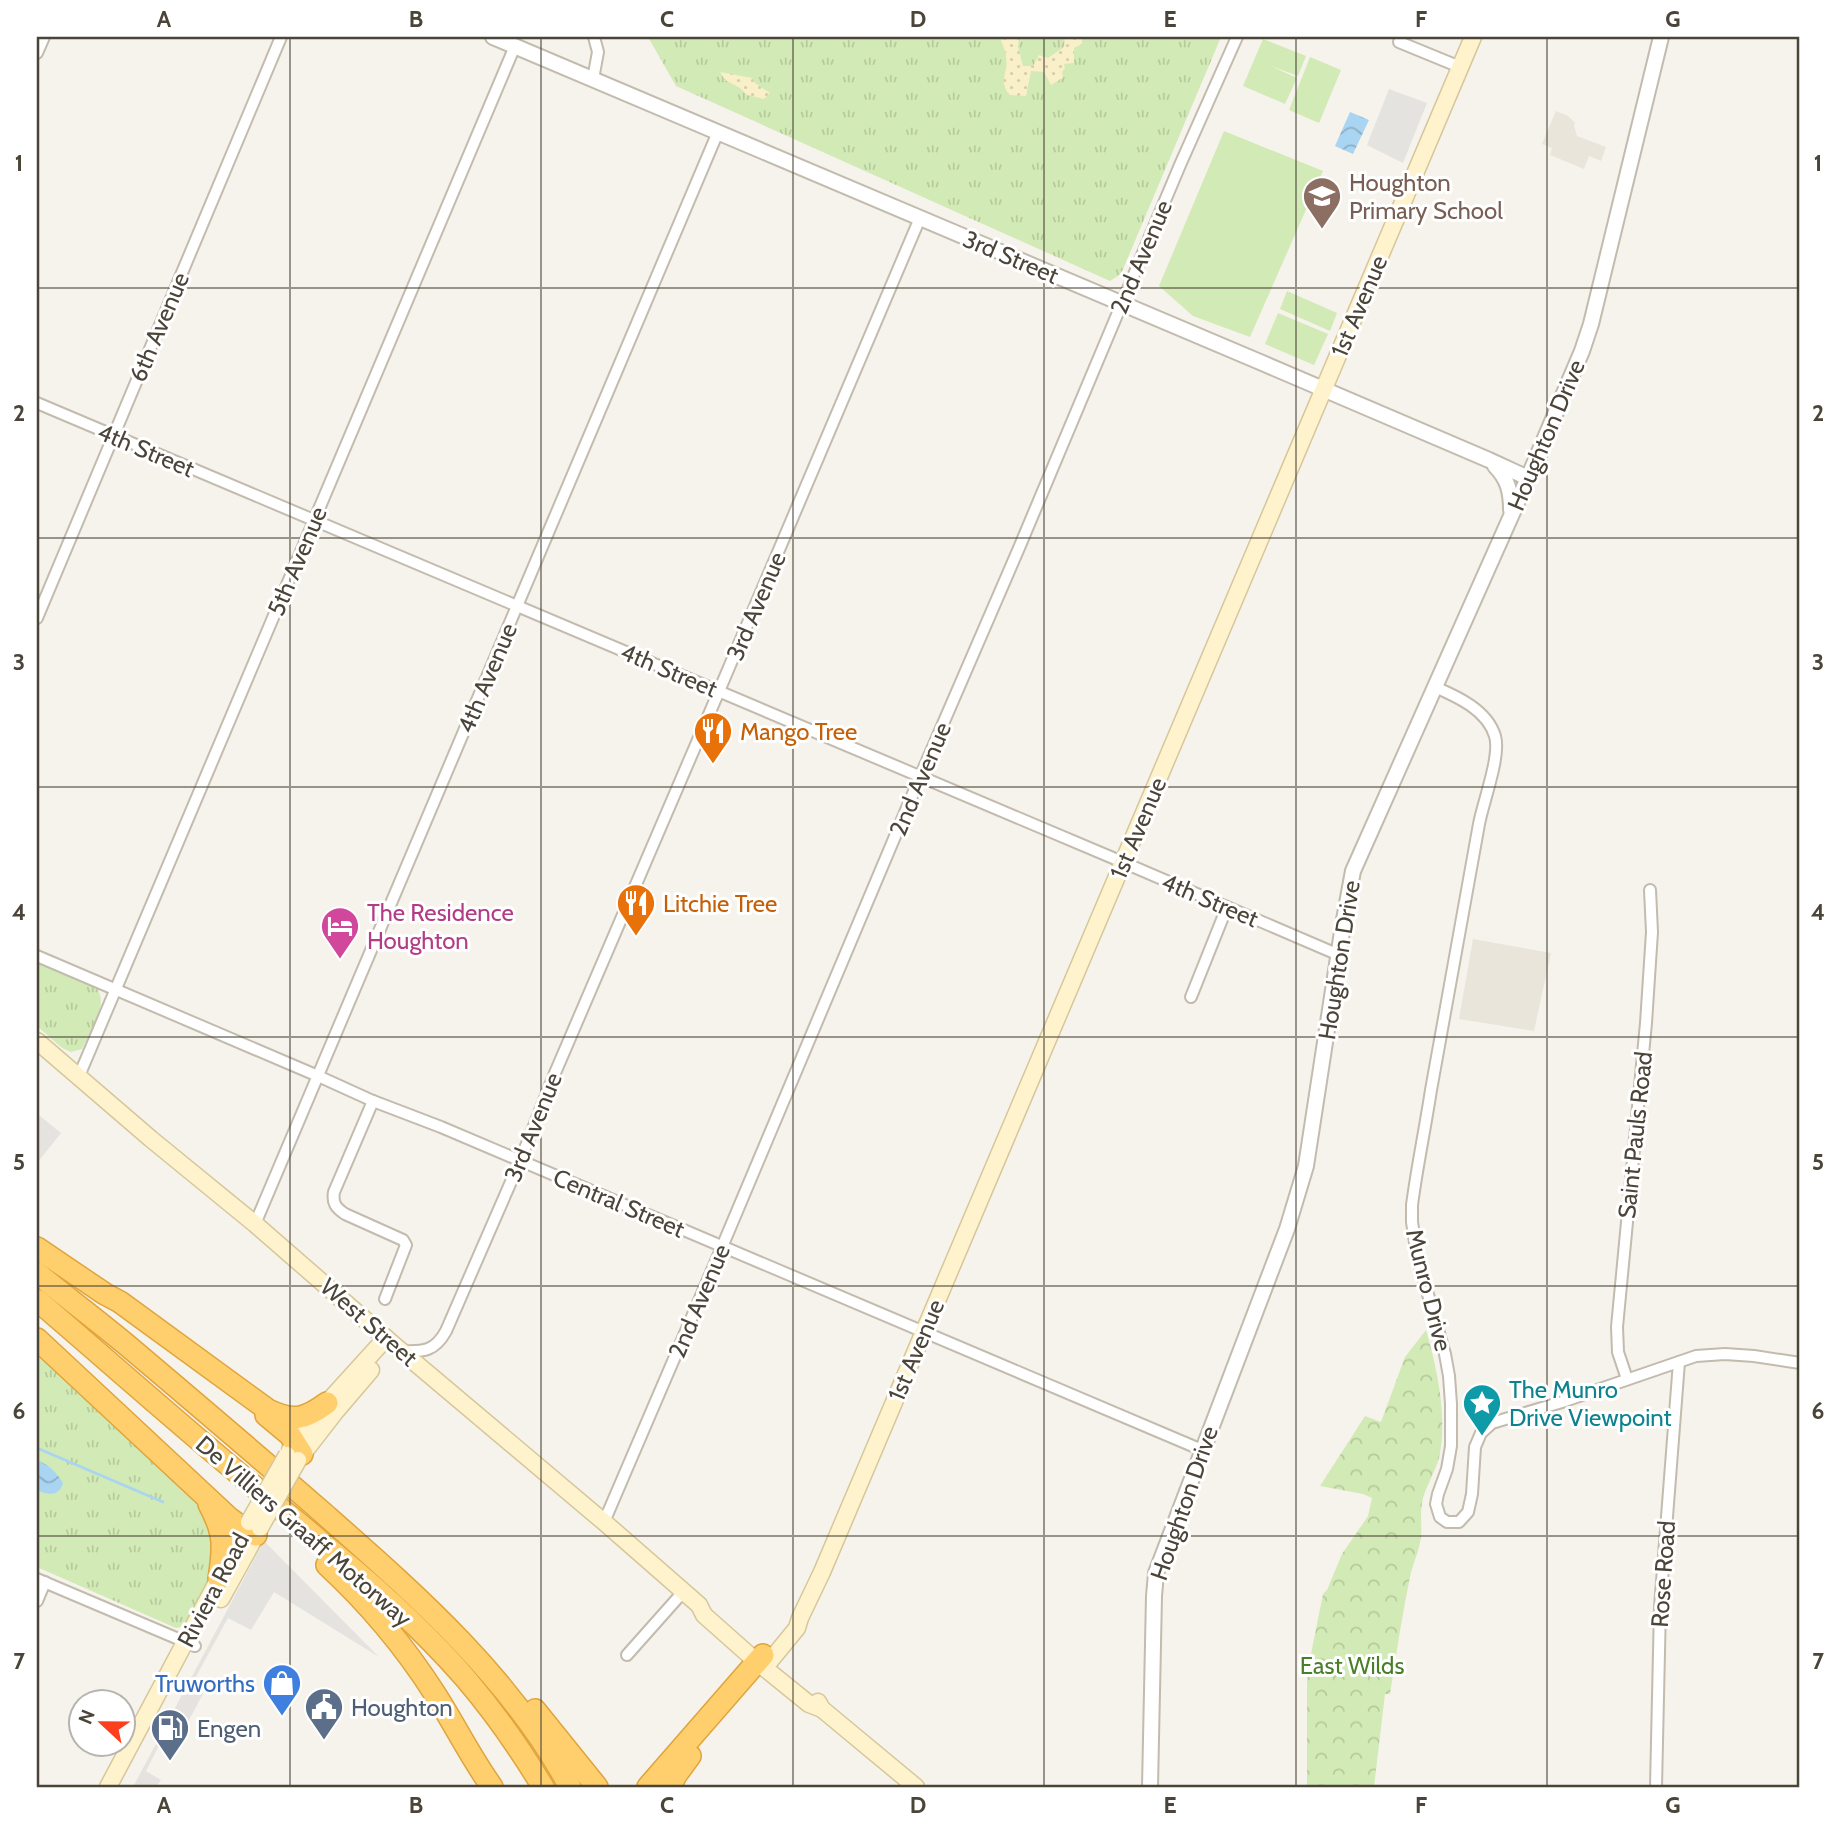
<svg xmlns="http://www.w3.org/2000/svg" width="1837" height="1824" font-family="Cabin,sans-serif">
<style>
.residential{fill:#eae5da}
.grass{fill:url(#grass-tufts)}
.forest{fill:url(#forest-crowns)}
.sand{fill:url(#sand-dots)}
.pitch{fill:#d2eab5}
.parking{fill:#e5e3e0}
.water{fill:url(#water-waves)}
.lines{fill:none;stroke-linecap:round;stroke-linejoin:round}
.stream{stroke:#a9d4f2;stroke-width:2.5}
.minor-casing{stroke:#c2bbae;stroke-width:14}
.tertiary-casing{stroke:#c2bbae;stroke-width:18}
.secondary-casing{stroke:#d6c79b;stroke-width:19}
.motorway-casing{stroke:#e0a43c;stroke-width:24}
.minor{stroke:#fff;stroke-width:10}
.tertiary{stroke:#fff;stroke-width:14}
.secondary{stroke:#fff3cd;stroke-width:16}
.motorway{stroke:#ffcf6e;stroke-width:21}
.secondary-bridge-casing{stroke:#d6c79b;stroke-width:19;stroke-linecap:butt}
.secondary-bridge{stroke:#fff3cd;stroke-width:16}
.grid{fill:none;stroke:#4b4439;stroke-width:2;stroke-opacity:0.55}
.labels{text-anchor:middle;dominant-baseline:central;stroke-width:6;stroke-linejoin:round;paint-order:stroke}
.education-label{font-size:24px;fill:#785e54;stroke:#fff;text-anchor:start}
.street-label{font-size:24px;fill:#4b4439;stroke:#fff}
.food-label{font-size:24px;fill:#c56008;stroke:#fff;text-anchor:start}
.hotel-label{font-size:24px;fill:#b23c85;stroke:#fff;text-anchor:start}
.culture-label{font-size:24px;fill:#0d838f;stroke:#fff;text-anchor:start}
.park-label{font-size:24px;fill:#4a7f2a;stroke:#fff}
.shop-label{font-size:24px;fill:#366cbe;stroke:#fff;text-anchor:end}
.service-label{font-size:24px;fill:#4e5e75;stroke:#fff;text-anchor:start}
.neatline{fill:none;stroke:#4b4439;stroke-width:2.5}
.grid-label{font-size:23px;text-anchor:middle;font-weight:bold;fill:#4b4439}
</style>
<defs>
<pattern id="grass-tufts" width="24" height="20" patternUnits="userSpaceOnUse" patternTransform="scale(1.75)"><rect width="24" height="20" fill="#d2eab5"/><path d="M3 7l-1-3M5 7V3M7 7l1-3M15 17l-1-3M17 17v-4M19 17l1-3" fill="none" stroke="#b6ca9c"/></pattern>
<pattern id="forest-crowns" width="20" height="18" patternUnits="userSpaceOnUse" patternTransform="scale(1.75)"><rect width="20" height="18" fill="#d2eab5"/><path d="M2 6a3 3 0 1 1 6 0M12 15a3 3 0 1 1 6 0" fill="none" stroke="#b6ca9c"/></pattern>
<pattern id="sand-dots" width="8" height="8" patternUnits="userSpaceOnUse" patternTransform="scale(1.75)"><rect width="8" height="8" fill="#f9efc9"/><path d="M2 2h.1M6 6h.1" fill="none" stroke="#d7cead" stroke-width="1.8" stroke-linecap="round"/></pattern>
<pattern id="water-waves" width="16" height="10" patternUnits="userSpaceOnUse" patternTransform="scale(1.75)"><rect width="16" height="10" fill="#a9d4f2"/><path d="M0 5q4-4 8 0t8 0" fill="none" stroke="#8caec5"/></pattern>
</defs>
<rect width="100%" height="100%" fill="#f6f3ec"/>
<!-- residential -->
<g class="residential">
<polygon points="1556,111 1568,116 1575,123 1574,126 1577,136 1606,147 1601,161 1589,156 1584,169 1550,155 1552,148 1542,144"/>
<polygon points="1473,939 1551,953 1534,1031 1459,1019"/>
</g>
<!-- grass -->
<g class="grass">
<polygon points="648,37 1221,37 1121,274 1110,281 676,86"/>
<path d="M37 962 96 987C110 1005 90 1031 82 1049L71 1052 62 1048 37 1026Z"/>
<polygon points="37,1354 79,1394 123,1426 194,1491 214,1522 215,1568 194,1610 181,1627 176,1628 169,1625 37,1567"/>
</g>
<!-- forest -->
<path class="forest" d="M1426 1330C1437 1368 1448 1418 1439 1458 1435 1473 1425 1487 1422 1503 1420 1514 1422 1525 1421 1536 1420 1549 1413 1563 1410 1577 1402 1616 1396 1655 1390 1694H1385L1374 1787H1307V1680L1310 1659 1323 1594 1327 1590 1342 1554 1368 1516 1372 1498 1363 1494 1320 1486 1365 1416 1381 1422 1405 1357Z"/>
<!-- sand -->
<g class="sand">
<path d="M1005 37 1019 38 1018 47 1023 66H1033L1039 55 1048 58 1064 47 1065 37H1082V44L1074 48V63L1064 64 1065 68 1062 72 1063 78 1051 85 1044 72 1031 71 1026 96 1010 95C997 81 1009 73 1006 57 1006 52 1003 46 1001 40Z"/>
<polygon points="720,72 752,78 755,83 770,93 764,99 747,95 740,88 725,80"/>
</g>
<!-- pitch -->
<g class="pitch">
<polygon points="1263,39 1306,56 1298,76 1271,66 1297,78 1285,104 1243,86"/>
<polygon points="1310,57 1341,70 1319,123 1289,110"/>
<polygon points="1224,131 1323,171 1250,337 1193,316 1159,286"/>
<polygon points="1287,291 1337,313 1330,331 1280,309"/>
<polygon points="1278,313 1328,334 1314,365 1265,344"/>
</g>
<!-- parking -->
<g class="parking">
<polygon points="1389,89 1427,103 1403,163 1367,145"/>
<polygon points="40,1116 61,1133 37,1163 37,1120"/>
<polygon points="264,1541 379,1657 274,1592 251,1630 228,1618 192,1684 204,1692 182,1733 168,1728 146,1771 161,1780 156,1787 133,1787"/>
</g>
<!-- water -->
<g class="water">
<polygon points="1350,112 1369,120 1353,154 1335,146"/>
<path d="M37 1460C49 1465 56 1472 63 1483 59 1497 48 1495 37 1490Z"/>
</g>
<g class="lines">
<!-- stream -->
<polyline class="stream" points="37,1448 163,1502"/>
<!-- minor casing -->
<g class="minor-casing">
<g id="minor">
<polyline points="1399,42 1460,67"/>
<polyline points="37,53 44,37"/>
<polyline points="593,79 598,52 594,37"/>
<polyline points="37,403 1113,858 1339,955"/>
<polyline points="37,618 281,37"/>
<path d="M1435 687C1458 697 1487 710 1495 736 1501 756 1483 802 1479 824 1463 913 1447 1001 1431 1090 1425 1129 1417 1167 1412 1205V1222L1417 1256 1445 1354 1449 1376 1451 1404V1446L1447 1469 1438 1494 1436 1504 1440 1517 1447 1522H1459L1468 1512 1472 1494 1475 1447 1481 1433 1492 1423 1562 1402 1696 1356 1725 1354 1754 1356 1800 1363"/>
<polyline points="37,956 318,1076 373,1101 441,1127 1202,1450"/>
<polyline points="1191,997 1227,907"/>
<polyline points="79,1076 515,46"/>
<path d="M373 1101 334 1192C332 1203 336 1208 345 1214L403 1240 406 1245 385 1299"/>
<polyline points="255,1224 718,132"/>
<path d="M402 1351C424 1352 435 1351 446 1331L520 1161 555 1073 719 691 920 218"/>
<polyline points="1627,1379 1618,1352 1617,1327 1646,1023 1652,932 1650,890"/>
<polyline points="604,1522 722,1247 920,777 1019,548 1180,165 1237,37"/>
<polyline points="37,1579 195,1646"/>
<polyline points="37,1601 45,1582"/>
<polyline points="627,1655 683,1592"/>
<polyline points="1656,1787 1660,1607 1679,1362"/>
</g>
</g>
<!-- tertiary casing -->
<g class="tertiary-casing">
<g id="tertiary">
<polyline points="493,37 1260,362 1489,460 1528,478"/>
<path d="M1495 466C1508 479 1511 492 1511 510"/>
<polyline points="1150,1787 1154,1596 1156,1573 1287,1229 1306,1166 1343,925 1353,871 1528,478 1582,351 1591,324 1661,37"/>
</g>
</g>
<!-- secondary casing -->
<g class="secondary-casing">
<g id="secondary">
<polyline points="37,1041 151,1139 255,1224 394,1345 604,1522 699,1605 704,1615 757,1662 809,1704 822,1709"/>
<polyline points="290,1450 327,1403 386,1338"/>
<polyline points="298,1460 336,1411 371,1370"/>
<polyline points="221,1599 260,1528"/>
<polyline points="770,1661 797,1628 800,1618 822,1572 1473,37"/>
<polyline points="818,1702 822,1709 916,1787"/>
<polyline points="108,1787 249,1522"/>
</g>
</g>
<!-- motorway casing -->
<g class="motorway-casing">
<g id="motorway">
<path d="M37 1248 105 1294 120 1302 268 1410C293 1422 304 1420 327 1403"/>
<path d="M37 1273C67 1298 98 1321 128 1346 193 1401 258 1456 322 1512 415 1594 510 1676 570 1787"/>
<path d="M37 1300C108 1361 178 1423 250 1483 324 1545 403 1606 466 1679 495 1713 520 1749 543 1787"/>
<polyline points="37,1339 229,1518 244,1529 256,1535"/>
<polyline points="266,1415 290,1435 302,1454"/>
<path d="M209 1504C225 1534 224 1546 219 1579"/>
<path d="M327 1565C368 1603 405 1647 435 1694 455 1725 471 1758 492 1787"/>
<polyline points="535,1710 597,1787"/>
<polyline points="648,1787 763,1655"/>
<polyline points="670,1787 676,1775 690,1756"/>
</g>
</g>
<!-- minor -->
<use href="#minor" class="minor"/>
<!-- tertiary -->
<use href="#tertiary" class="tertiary"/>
<!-- secondary -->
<use href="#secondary" class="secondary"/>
<!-- motorway -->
<use href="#motorway" class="motorway"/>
<!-- secondary-bridge casing -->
<g class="secondary-bridge-casing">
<g id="secondary-bridge">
<polyline points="249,1522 287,1455"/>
<polyline points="260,1528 298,1460"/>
</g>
</g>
<!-- secondary-bridge -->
<use href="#secondary-bridge" class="secondary-bridge"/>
</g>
<!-- grid -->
<path class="grid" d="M290 37V1787M541 37V1787M793 37V1787M1044 37V1787M1296 37V1787M1547 37V1787M37 288H1800M37 538H1800M37 787H1800M37 1037H1800M37 1286H1800M37 1536H1800"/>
<!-- icons -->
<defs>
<g id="school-pin" transform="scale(2.0125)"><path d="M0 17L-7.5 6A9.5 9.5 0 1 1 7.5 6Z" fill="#8d6e63" stroke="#fff"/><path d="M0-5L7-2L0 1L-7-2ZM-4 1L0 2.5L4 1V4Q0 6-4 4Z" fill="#fff"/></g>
<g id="restaurant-pin" transform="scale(2.0125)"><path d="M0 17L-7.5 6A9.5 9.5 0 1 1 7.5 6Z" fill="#e8710a" stroke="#fff"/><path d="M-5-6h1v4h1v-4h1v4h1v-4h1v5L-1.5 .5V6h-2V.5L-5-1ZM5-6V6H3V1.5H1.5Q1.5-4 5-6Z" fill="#fff"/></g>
<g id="hotel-pin" transform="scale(2.0125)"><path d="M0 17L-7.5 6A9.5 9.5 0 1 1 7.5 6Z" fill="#d1479c" stroke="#fff"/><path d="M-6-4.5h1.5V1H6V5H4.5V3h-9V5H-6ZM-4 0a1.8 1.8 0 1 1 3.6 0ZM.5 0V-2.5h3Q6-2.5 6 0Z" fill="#fff"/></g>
<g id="sight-pin" transform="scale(2.0125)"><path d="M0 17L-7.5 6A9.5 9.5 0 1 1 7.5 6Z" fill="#0f9aa8" stroke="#fff"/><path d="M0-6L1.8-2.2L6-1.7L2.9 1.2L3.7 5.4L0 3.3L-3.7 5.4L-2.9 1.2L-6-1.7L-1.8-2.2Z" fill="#fff"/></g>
<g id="shop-pin" transform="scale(2.0125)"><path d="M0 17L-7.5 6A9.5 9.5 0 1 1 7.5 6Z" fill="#3f7fe0" stroke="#fff"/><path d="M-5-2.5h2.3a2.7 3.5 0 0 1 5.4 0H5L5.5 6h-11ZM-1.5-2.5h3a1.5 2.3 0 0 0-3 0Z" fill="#fff"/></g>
<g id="civic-pin" transform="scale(2.0125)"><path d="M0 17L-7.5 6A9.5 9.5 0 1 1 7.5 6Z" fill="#5c6f8a" stroke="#fff"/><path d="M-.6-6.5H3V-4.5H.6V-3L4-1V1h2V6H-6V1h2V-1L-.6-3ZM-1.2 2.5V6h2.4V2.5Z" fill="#fff"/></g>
<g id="fuel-pin" transform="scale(2.0125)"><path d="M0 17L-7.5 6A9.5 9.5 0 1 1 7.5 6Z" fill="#5c6f8a" stroke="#fff"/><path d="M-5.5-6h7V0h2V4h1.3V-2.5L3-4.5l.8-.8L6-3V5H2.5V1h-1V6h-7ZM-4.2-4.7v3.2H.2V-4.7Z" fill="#fff"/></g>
</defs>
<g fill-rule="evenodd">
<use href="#school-pin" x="1322" y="196"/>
<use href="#restaurant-pin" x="713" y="731"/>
<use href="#restaurant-pin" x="636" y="903"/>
<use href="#hotel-pin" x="340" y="926"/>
<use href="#sight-pin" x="1482" y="1403"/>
<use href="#shop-pin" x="282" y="1683"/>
<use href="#civic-pin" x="324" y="1707"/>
<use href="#fuel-pin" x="170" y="1728"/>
</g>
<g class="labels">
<!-- education labels -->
<g class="education-label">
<text x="1349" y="182">Houghton<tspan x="1349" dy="28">Primary School</tspan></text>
</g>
<!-- street labels -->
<g class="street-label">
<text transform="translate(1011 257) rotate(23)">3rd Street</text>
<text transform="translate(1141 257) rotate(-67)">2nd Avenue</text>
<text transform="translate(1359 306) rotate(-67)">1st Avenue</text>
<text transform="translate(159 327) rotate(-67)">6th Avenue</text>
<text transform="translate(1546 435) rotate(-67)">Houghton Drive</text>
<text transform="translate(146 450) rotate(23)">4th Street</text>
<text transform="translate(297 561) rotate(-67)">5th Avenue</text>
<text transform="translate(756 606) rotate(-67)">3rd Avenue</text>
<text transform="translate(669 670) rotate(23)">4th Street</text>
<text transform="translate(487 678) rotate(-67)">4th Avenue</text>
<text transform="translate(920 779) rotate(-67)">2nd Avenue</text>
<text transform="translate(1138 828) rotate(-67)">1st Avenue</text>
<text transform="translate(1210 900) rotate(23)">4th Street</text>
<text transform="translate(1339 960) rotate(-81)">Houghton Drive</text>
<text transform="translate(533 1127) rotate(-68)">3rd Avenue</text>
<text transform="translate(1635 1135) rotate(-84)">Saint Pauls Road</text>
<text transform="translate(619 1203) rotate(23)">Central Street</text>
<text transform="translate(1429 1290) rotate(76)">Munro Drive</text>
<text transform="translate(699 1301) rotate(-67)">2nd Avenue</text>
<text transform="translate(369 1322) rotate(41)">West Street</text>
<text transform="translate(916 1350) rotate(-67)">1st Avenue</text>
<text transform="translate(1184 1503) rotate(-71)">Houghton Drive</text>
<text transform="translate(304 1531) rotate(41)">De Villiers Graaff Motorway</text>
<text transform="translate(1663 1574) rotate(-86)">Rose Road</text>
<text transform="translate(213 1590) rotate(-62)">Riviera Road</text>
</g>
<!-- food labels -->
<g class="food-label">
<text x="740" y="731">Mango Tree</text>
<text x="663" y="903">Litchie Tree</text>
</g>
<!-- hotel labels -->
<g class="hotel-label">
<text x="367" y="912">The Residence<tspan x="367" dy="28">Houghton</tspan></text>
</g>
<!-- culture labels -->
<g class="culture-label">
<text x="1509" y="1389">The Munro<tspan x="1509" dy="28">Drive Viewpoint</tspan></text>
</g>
<!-- park labels -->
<g class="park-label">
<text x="1352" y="1665">East Wilds</text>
</g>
<!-- shop labels -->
<g class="shop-label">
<text x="255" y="1683">Truworths</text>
</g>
<!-- service labels -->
<g class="service-label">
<text x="351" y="1707">Houghton</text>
<text x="197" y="1728">Engen</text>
</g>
</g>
<!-- border -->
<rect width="1837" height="1824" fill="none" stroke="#ffffff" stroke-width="77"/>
<!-- north arrow -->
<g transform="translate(102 1723) rotate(292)"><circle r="33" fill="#ffffff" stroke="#b7b4b0" stroke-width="2"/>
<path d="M0-5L12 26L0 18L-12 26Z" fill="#fc3f1d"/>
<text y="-10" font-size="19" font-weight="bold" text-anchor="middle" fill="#4b4439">N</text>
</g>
<rect x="38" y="38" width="1760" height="1748" class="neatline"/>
<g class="grid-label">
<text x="164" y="27">A</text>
<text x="416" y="27">B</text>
<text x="667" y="27">C</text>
<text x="918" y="27">D</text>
<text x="1170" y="27">E</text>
<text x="1421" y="27">F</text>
<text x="1673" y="27">G</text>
<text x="19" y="171">1</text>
<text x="1818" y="171">1</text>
<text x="19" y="421">2</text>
<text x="1818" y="421">2</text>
<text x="19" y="670">3</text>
<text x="1818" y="670">3</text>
<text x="19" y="920">4</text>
<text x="1818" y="920">4</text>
<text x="19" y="1170">5</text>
<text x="1818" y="1170">5</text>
<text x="19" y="1419">6</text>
<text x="1818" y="1419">6</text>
<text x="19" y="1669">7</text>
<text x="1818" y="1669">7</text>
<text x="164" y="1813">A</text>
<text x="416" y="1813">B</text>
<text x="667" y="1813">C</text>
<text x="918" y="1813">D</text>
<text x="1170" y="1813">E</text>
<text x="1421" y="1813">F</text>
<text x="1673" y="1813">G</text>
</g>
</svg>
